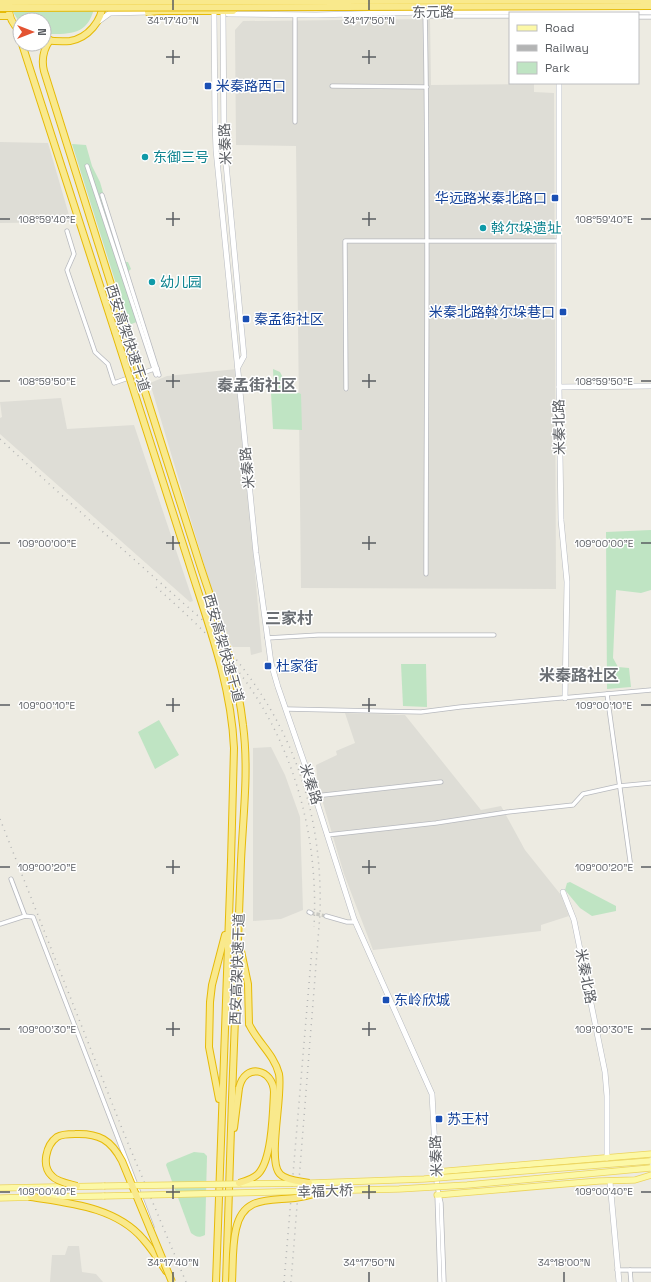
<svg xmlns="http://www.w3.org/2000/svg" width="651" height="1282" font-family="'Space Grotesk','Noto Sans SC',sans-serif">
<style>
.industrial{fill:#deddd6}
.green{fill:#bfe4c3}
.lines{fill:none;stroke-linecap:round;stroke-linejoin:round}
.street-tunnel{stroke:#c8c8c2;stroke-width:3.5;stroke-dasharray:3.5 2;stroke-linecap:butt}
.street-casing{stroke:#b7b9be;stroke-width:5}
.secondary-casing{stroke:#b7bac0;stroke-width:6}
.primary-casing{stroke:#ecd45b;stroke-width:7}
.highway-casing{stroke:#e6ba08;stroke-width:8}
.street{stroke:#fff;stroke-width:3.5}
.secondary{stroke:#fff;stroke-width:5}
.primary{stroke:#fcf8a7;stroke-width:5.5}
.highway{stroke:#f9e98c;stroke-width:6}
.rail{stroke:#b3b4b4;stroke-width:1.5;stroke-dasharray:1 5;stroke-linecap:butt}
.primary-bridge-casing{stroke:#ecd45b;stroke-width:7;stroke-linecap:butt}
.highway-bridge-casing{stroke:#e6ba08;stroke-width:8;stroke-linecap:butt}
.primary-bridge{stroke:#fcf8a7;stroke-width:5.5}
.highway-bridge{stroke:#f9e98c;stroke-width:6}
.ticks{fill:none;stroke:#5a5d62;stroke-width:1.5}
.transit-dot{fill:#1a4fb4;stroke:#fff;stroke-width:1.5}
.culture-dot{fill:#0f9aa8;stroke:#fff;stroke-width:1.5}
.labels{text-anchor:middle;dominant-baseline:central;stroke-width:3;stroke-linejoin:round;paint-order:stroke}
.street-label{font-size:14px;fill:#5a5d62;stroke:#fff}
.transit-label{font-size:14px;fill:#164399;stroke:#fff;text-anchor:start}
.culture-label{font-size:14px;fill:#0d838f;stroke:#fff;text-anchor:start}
.quarter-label{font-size:16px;font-weight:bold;fill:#6b6f74;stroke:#fff}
.ticks-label{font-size:10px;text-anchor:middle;fill:#5a5d62;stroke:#fff;stroke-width:3;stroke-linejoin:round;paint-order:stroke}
</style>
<rect width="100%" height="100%" fill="#edebe2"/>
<!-- industrial -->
<g class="industrial">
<polygon points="430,19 431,85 534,84 534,92 554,93 556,589 301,588 296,146 236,145 235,30 243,21"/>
<polygon points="0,142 48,143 71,222 0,223"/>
<polygon points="237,369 262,652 251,655 250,647 233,647 226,638 150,383 167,376"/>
<polygon points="61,398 67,429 134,425 193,601 190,602 0,434 0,418 2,417 0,402"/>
<polygon points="345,713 405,715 481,810 501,806 525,850 561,895 569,916 541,925 541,931 373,950 344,874 318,786 316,765 337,755 336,751 355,743"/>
<polygon points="271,747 285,775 300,817 303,910 281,919 253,921 253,748"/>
<polygon points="68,1246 79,1246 82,1272 96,1274 103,1282 50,1282 52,1255 65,1255"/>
</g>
<!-- green -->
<g class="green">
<path d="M12 1 95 4C89 36 71 34 44 34V20H20V23L13 12Z"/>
<polygon points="72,144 86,145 92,166 100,182 123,262 128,262 131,269 123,276 139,321 129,325"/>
<path d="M273 369 280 372C285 382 290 390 301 394L302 430 273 429 271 393 274 391Z"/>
<polygon points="651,530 651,590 641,593 616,590 613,658 618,667 629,668 631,687 607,689 606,532"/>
<polygon points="401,664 426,664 427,707 403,706"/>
<polygon points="159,720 179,755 155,769 138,732"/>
<polygon points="570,882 616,906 616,911 592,916 580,908 565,890 567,883"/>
<path d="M194 1152 204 1153 207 1156 205 1235C199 1238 196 1237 191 1233L166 1165 167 1163Z"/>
</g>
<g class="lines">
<!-- street-tunnel -->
<polyline class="street-tunnel" points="311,913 326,916"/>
<!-- street casing -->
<g class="street-casing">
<g id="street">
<path d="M425 12C429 199 426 387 426 574"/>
<polyline points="426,12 431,16 510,16"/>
<polyline points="638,17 651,17"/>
<polyline points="332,86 427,87"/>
<polyline points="295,122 295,15"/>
<polyline points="87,166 156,375"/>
<polyline points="102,195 159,375"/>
<polyline points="67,231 74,254 67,270 95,352 108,364 114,383 157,368"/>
<polyline points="346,389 345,241 559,241"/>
<polyline points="267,638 318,635 494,635"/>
<polyline points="607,694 631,868"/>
<polyline points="286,709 421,712 460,707 651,690"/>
<polyline points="315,796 441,782"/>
<polyline points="327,835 436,823 508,812 573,805 583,794 619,786 651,783"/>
<polyline points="11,879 25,916"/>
<polyline points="309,912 311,913"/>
<polyline points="326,916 347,922 355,922"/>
<polyline points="0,924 25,916 33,917 152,1227"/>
<polyline points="437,1186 441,1203 444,1282"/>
<polyline points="437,1194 440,1282"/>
<polyline points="617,1270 651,1270"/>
<polyline points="630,1270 631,1282"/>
</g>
</g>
<!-- secondary casing -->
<g class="secondary-casing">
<g id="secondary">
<polyline points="223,13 224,142 244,356 238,367"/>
<polyline points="214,14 215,122 216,150 256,553 271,663 278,687 305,765 354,919 432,1094 437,1184"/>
<polyline points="228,14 316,15 425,12 569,11 651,12"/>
<polyline points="99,21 110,13 150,12"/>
<polyline points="559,83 559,387 561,520 567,582 565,698"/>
<polyline points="559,387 651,386"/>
<polyline points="563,892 574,920 605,1072 607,1096 607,1158"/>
<polyline points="610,1182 619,1282"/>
</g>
</g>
<!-- primary casing -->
<g class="primary-casing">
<g id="primary">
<polyline points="436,1172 651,1154"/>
<polyline points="0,1188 104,1186"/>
<polyline points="437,1195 599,1181 635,1180 651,1175"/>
<polyline points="44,1197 104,1196"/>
<polyline points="0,1198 36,1197"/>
</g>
</g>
<!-- highway casing -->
<g class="highway-casing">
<g id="highway">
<path d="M9 4C8 15 11 23 20 31"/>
<polyline points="148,12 160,11 233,11"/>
<polyline points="0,16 9,16"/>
<path d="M44 40C52 41 61 42 70 41 88 38 102 21 103 3"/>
<path d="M50 40C43 50 41 59 44 71L125 329"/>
<polyline points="22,44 115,332"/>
<polyline points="240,946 248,984 249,1024"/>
<polyline points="219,1099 209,1047 210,1002 212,985 225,935"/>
<polyline points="234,1128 239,1088"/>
<path d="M31 1197C69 1203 116 1207 143 1239 152 1249 159 1260 166 1271"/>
<polyline points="216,1282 231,861"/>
<polyline points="226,1282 232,1098 241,861"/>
</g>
</g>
<!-- street -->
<use href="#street" class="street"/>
<!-- secondary -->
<use href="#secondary" class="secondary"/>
<!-- primary -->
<use href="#primary" class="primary"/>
<!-- highway -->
<use href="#highway" class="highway"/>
<!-- rail -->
<g class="rail">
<path d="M0 439C42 478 85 516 128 554 146 570 164 586 182 602 191 610 201 618 209 626 217 634 223 643 230 652 294 728 323 815 320 914L291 1282"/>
<path d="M156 587C184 612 212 637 235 667 293 740 319 835 314 927"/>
<polyline points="0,819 125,1136 186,1282"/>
<polyline points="284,1282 312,948"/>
</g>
<!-- primary-bridge casing -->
<g class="primary-bridge-casing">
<g id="primary-bridge">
<polyline points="104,1186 312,1183 424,1179 650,1161"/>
<polyline points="104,1196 399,1189 467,1185 650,1168"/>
</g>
</g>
<!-- highway-bridge casing -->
<g class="highway-bridge-casing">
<g id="highway-bridge">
<polyline points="0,2 651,0"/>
<polyline points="0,8 651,6"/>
<path d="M125 329C150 407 175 486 200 565 217 617 237 670 243 725 249 770 243 816 241 861"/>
<path d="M115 332C139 408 164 484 188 560 207 621 231 682 234 748L231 861"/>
<path d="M249 1024C257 1042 274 1054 279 1074 283 1094 267 1162 280 1174 287 1181 300 1181 309 1183"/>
<path d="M239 1183C246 1181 253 1179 258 1174 272 1160 273 1112 274 1092 273 1069 245 1062 239 1088"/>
<path d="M77 1186C70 1184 57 1182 52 1176 41 1166 46 1145 57 1137 62 1134 69 1134 75 1134 99 1133 111 1140 122 1161L172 1282"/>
<path d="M232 1282C233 1265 232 1246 236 1229 243 1196 268 1201 295 1198 305 1197 315 1194 325 1191"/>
</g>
</g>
<!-- primary-bridge -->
<use href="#primary-bridge" class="primary-bridge"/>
<!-- highway-bridge -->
<use href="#highway-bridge" class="highway-bridge"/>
</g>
<!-- ticks -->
<path class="ticks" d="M173 0V10M369 0V10M173 50V64M369 50V64M166 57H180M362 57H376M173 212V226M369 212V226M0 219H10M166 219H180M362 219H376M641 219H651M173 374V388M369 374V388M0 381H10M166 381H180M362 381H376M641 381H651M173 536V550M369 536V550M0 543H10M166 543H180M362 543H376M641 543H651M173 698V712M369 698V712M0 705H10M166 705H180M362 705H376M641 705H651M173 860V874M369 860V874M0 867H10M166 867H180M362 867H376M641 867H651M173 1022V1036M369 1022V1036M0 1029H10M166 1029H180M362 1029H376M641 1029H651M173 1185V1199M369 1185V1199M0 1192H10M166 1192H180M362 1192H376M641 1192H651M173 1272V1282M369 1272V1282M564 1272V1282"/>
<!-- markers -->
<g class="transit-dot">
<rect x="204" y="82" width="8" height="8" rx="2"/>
<rect x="551" y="194" width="8" height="8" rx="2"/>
<rect x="559" y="308" width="8" height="8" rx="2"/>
<rect x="242" y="315" width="8" height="8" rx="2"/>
<rect x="264" y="662" width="8" height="8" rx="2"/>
<rect x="382" y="996" width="8" height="8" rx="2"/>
<rect x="435" y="1115" width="8" height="8" rx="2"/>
</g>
<g class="culture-dot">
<circle cx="145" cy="157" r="4"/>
<circle cx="483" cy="228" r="4"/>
<circle cx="152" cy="282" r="4"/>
</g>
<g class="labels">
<!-- street labels -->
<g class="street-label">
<text transform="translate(433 12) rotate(-1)">东元路</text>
<text transform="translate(225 144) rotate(-93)">米秦路</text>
<text transform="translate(128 338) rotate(72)">西安高架快速干道</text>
<text transform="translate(559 427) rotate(-91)">米秦北路</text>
<text transform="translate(247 468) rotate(-96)">米秦路</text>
<text transform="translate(224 648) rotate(74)">西安高架快速干道</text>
<text transform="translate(311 784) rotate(72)">米秦路</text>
<text transform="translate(237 969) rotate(-88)">西安高架快速干道</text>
<text transform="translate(586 976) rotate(79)">米秦北路</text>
<text transform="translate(436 1156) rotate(-93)">米秦路</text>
<text transform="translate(325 1191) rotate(-2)">幸福大桥</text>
</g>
<!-- transit labels -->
<g class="transit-label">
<text x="216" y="86">米秦路西口</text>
<text x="547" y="198" text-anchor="end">华远路米秦北路口</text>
<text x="555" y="312" text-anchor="end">米秦北路斡尔垛巷口</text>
<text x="254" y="319">秦孟街社区</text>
<text x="276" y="666">杜家街</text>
<text x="394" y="1000">东岭欣城</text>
<text x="447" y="1119">苏王村</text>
</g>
<!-- culture labels -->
<g class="culture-label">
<text x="153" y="157">东御三号</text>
<text x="491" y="228">斡尔垛遗址</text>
<text x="160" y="282">幼儿园</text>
</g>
<!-- quarter labels -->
<g class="quarter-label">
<text x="257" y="385">秦孟街社区</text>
<text x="289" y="618">三家村</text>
<text x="579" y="675">米秦路社区</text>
</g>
</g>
<g class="ticks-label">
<text x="173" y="24">34°17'40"N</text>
<text x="369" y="24">34°17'50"N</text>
<text x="604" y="223">108°59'40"E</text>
<text x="47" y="223">108°59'40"E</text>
<text x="47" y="385">108°59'50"E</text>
<text x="604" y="385">108°59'50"E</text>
<text x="604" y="547">109°00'00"E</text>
<text x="47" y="547">109°00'00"E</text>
<text x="47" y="709">109°00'10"E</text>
<text x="604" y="709">109°00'10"E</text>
<text x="604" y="871">109°00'20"E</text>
<text x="47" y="871">109°00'20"E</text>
<text x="604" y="1033">109°00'30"E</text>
<text x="47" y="1033">109°00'30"E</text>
<text x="47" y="1195">109°00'40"E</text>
<text x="604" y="1195">109°00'40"E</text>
<text x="173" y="1266">34°17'40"N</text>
<text x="369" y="1266">34°17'50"N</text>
<text x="564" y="1266">34°18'00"N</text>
</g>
<!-- legend -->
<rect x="509" y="12" width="130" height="72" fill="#ffffff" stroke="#bdbec0"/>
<rect x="517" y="25" width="20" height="6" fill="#fcf8a7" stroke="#bdbec0"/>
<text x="545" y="32" font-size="12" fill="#5a5d62">Road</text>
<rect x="517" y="45" width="20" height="6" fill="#b3b4b4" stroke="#bdbec0"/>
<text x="545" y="52" font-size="12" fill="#5a5d62">Railway</text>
<rect x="517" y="62" width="20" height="12" fill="#bfe4c3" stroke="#bdbec0"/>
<text x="545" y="72" font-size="12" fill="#5a5d62">Park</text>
<!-- north arrow -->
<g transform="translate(32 32) rotate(90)"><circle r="19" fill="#ffffff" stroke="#bdbec0"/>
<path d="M0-3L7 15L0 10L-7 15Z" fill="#e35332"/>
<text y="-6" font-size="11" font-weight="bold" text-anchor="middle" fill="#5a5d62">N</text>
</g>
</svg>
